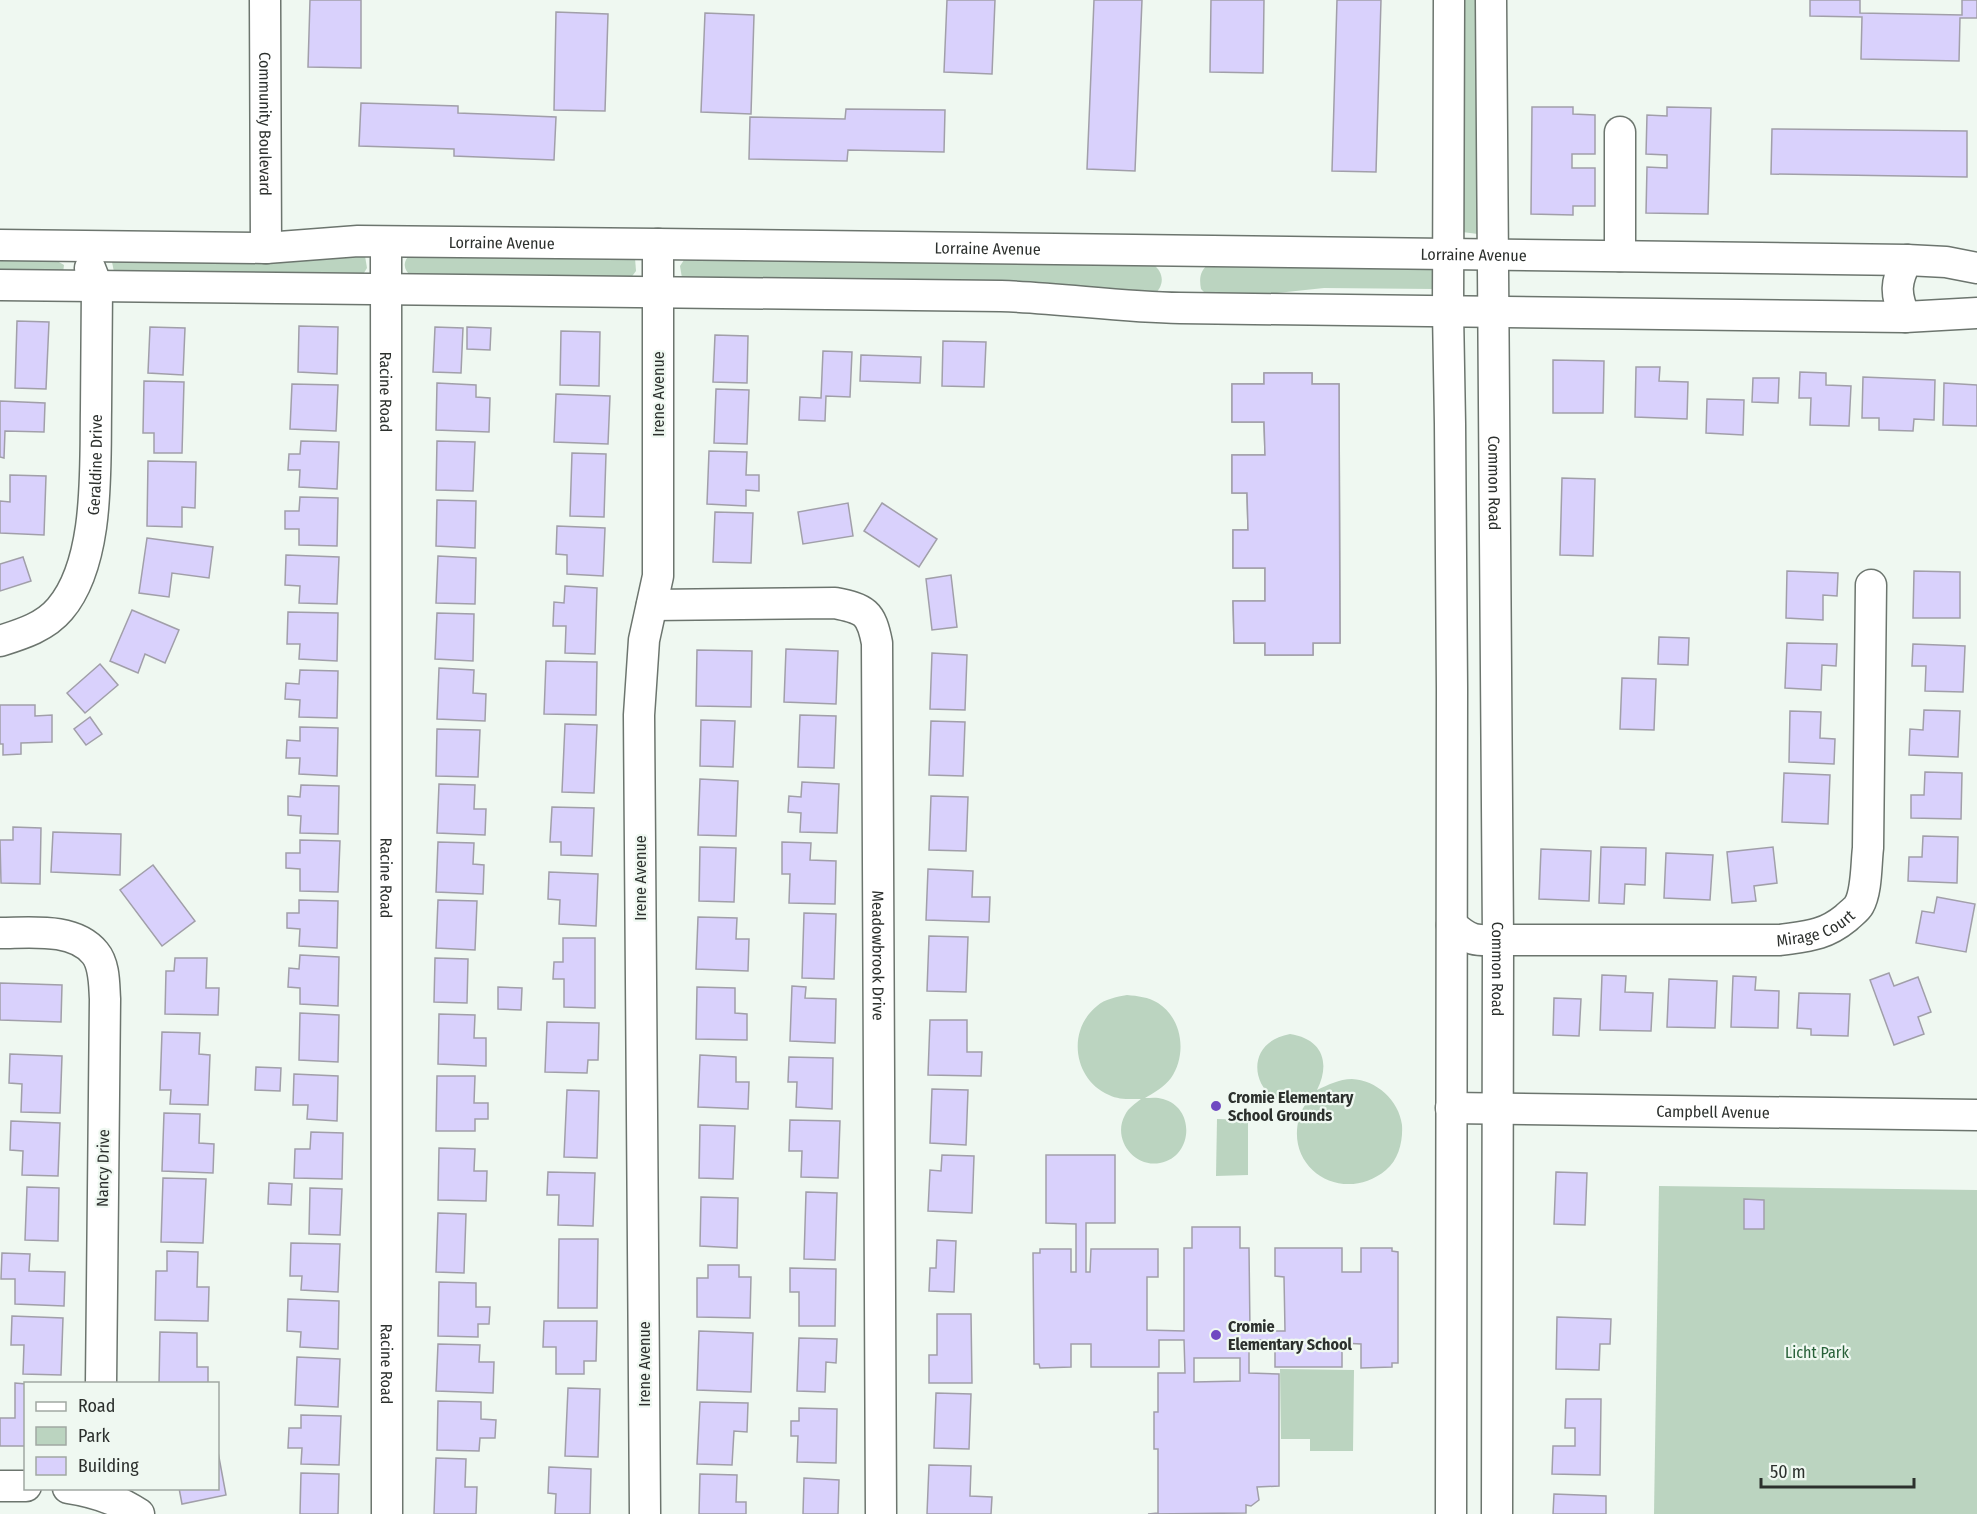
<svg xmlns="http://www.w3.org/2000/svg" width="1977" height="1514" font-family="'Fira Sans Condensed',sans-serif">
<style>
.green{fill:#bbd4c0}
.building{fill:#d9d1fc;stroke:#a19fa9;stroke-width:1.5;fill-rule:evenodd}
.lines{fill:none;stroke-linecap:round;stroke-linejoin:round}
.minor-casing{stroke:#6c756e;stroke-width:33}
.minor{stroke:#fff;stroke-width:30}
.poi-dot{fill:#6f49c1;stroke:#eff8f1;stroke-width:2}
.labels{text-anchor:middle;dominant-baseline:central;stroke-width:4.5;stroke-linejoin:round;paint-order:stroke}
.street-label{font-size:16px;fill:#2c302d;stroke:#eff8f1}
.poi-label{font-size:16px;font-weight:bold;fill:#2c302d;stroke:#eff8f1;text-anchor:start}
.park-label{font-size:16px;fill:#286139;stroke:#eff8f1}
</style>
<rect width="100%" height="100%" fill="#eff8f1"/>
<!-- green -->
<g class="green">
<polygon points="1462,0 1482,0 1478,234 1462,232"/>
<path d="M411 254 635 258 636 271 630 279 412 277C403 270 402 261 411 254Z"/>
<polygon points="0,256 52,258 64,265 63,273 0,274"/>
<polygon points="365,256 367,268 362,276 114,272 112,262 115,258"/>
<path d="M686 257 1153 264C1164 273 1165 285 1154 295L682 278 680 266Z"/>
<path d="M1210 263 1433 265 1434 274 1433 289 1324 288 1232 298 1206 294 1201 289C1199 278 1200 270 1210 263Z"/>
<path d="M1127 995C1138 996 1148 997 1158 1003 1183 1019 1187 1055 1171 1078 1164 1087 1154 1093 1145 1098 1150 1098 1157 1097 1163 1099 1196 1108 1193 1157 1160 1163 1133 1168 1112 1138 1125 1115 1128 1108 1136 1103 1141 1099 1130 1099 1119 1100 1109 1095 1074 1080 1066 1031 1097 1006 1105 999 1116 997 1127 995Z"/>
<path d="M1290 1034C1322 1039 1331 1062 1317 1090 1328 1085 1339 1079 1352 1079 1376 1080 1399 1100 1402 1125 1403 1141 1399 1159 1386 1170 1344 1205 1285 1170 1299 1118 1301 1109 1308 1101 1313 1094 1263 1127 1229 1045 1290 1034Z"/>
<polygon points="1217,1119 1248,1120 1248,1175 1216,1176"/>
<polygon points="1659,1186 1977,1190 1977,1514 1654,1514"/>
<polygon points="1280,1369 1354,1370 1353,1451 1310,1451 1310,1439 1281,1439"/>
</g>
<!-- building -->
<g class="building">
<polygon points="310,0 361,0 361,68 308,67"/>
<polygon points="947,0 995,0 992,74 944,72"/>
<polygon points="1094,0 1142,0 1135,171 1087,169"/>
<polygon points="1211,0 1264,0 1263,73 1210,72"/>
<polygon points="1337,0 1381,0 1376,172 1332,171"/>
<polygon points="1810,0 1860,0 1860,13 1962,15 1962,0 1977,0 1977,18 1960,18 1959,61 1861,59 1862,17 1810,16"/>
<polygon points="556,12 608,14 605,111 554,110"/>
<polygon points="705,13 754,15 751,114 701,112"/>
<polygon points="361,103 458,106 458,113 556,117 554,160 454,156 454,149 359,146"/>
<polygon points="1532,107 1573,107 1573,114 1595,115 1595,154 1572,154 1572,168 1595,168 1595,206 1573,206 1573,215 1531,214"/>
<polygon points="1667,107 1711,108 1708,214 1646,213 1647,167 1667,168 1667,155 1646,154 1647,115 1667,116"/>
<polygon points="846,109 945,110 944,152 848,150 847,161 749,159 750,117 845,119"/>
<polygon points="1772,129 1967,131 1967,177 1771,174"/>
<polygon points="17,321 49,322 46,389 15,388"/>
<polygon points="299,326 338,327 337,374 298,372"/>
<polygon points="150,327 185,328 183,375 148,373"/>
<polygon points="435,327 463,328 461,373 433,372"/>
<polygon points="467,327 491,328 490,350 467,349"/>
<polygon points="561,331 600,332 599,386 560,385"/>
<polygon points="715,335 748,336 747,383 713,382"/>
<polygon points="943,341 986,342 984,387 942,386"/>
<polygon points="823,351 852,352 850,397 826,396 825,421 799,420 800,397 821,398"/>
<polygon points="861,355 921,357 920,383 860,381"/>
<polygon points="1553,360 1604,361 1603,413 1553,413"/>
<polygon points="1636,367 1660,367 1659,381 1688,382 1687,419 1635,417"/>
<polygon points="1800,372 1826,373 1826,385 1851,386 1849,426 1810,425 1811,398 1799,398"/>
<path d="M1264 373H1312V384H1339L1340 643H1313V655H1265V643H1234L1233 601H1265V568H1233V530H1248L1247 493H1232V455H1265L1264 422H1232V384H1264ZM1272 422 1305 423V433H1272ZM1305 482V496H1272V483ZM1273 527H1305V541H1273ZM1273 591H1305V601H1273Z"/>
<polygon points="1264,373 1312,373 1312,384 1339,384 1340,643 1313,643 1313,655 1265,655 1265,643 1234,643 1233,601 1265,601 1265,568 1233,568 1233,530 1248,530 1247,493 1232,493 1232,455 1265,455 1264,422 1232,422 1232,384 1264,384"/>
<polygon points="1863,377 1935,380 1934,420 1914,419 1913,431 1879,430 1879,418 1862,418"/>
<polygon points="1753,378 1779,378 1778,403 1752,402"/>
<polygon points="144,381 184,382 182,453 154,453 154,433 143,433"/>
<polygon points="437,383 476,385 476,397 490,398 489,432 436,430"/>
<polygon points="1944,383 1977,385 1977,426 1943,425"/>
<polygon points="292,384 338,385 336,431 290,429"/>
<polygon points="716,389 749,390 747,444 714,443"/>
<polygon points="556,394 610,396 608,444 554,442"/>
<polygon points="1707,399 1744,400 1743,435 1706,433"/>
<polygon points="0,401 45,403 44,432 5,431 4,458 0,457"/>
<polygon points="301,441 339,442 337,489 299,487 300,470 288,470 289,454 300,454"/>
<polygon points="437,441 475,442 473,491 436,490"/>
<polygon points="709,451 747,452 746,475 759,475 759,491 746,490 746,506 707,504"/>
<polygon points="572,453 606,454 604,517 570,516"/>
<polygon points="148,461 196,462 195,508 182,507 182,527 147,526"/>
<polygon points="10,475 46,476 44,535 0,533 0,501 10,502"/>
<polygon points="1562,478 1595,479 1593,556 1560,555"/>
<polygon points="300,497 338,498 337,546 299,545 299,529 285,529 285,511 299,511"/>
<polygon points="437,500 476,501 475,548 436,546"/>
<polygon points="848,503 853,536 803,544 798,512"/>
<polygon points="882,503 937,539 919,567 864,531"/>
<polygon points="715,512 753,513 751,563 713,562"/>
<polygon points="557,526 605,528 603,576 567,574 567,555 556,554"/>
<polygon points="147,538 213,547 209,578 172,573 169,597 139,593"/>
<polygon points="286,555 339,557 337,604 299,603 300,586 285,585"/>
<polygon points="438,556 476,558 475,604 436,603"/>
<polygon points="23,557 31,581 0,591 0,564"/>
<polygon points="1787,571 1838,573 1837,596 1823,595 1823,620 1786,618"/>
<polygon points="1914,571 1960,572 1960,618 1913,618"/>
<polygon points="951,575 957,627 932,630 926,579"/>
<polygon points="565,586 597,588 595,654 565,653 566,626 553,626 554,602 564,603"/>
<polygon points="132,610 179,630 165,663 145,654 138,673 110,661"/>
<polygon points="288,612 338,613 337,661 299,659 300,644 287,644"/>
<polygon points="437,613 474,614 473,661 435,659"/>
<polygon points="1659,637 1689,638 1688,665 1658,664"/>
<polygon points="1787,643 1837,644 1836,666 1822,665 1821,690 1785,688"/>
<polygon points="1913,644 1965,646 1963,692 1925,691 1926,666 1912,666"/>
<polygon points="786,649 838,651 836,704 784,702"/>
<polygon points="697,650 752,651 751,707 696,706"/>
<polygon points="932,653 967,655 965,710 930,709"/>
<polygon points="546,661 597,662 596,715 544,714"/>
<polygon points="100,664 118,685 85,713 67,693"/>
<polygon points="439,668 474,670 473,693 486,694 485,721 437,719"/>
<polygon points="300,670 338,671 337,718 299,717 300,700 285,699 286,683 299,684"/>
<polygon points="1622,678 1656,679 1654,730 1620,729"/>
<polygon points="0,705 35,705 35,716 52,715 52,742 21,743 21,754 3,755 3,744 0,744"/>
<polygon points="1924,710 1960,711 1958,757 1909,755 1910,729 1923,730"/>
<polygon points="1790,711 1821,712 1820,738 1835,739 1834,764 1789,762"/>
<polygon points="800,715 836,716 834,768 798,767"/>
<polygon points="90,717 102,734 86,745 74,729"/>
<polygon points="701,720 735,721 733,767 700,766"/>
<polygon points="931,721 965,722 963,776 929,775"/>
<polygon points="565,724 597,725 594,793 562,792"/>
<polygon points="300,727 338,728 337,776 299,774 300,758 286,758 287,740 300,741"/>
<polygon points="437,729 480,730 478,777 436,776"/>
<polygon points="1925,772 1962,773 1961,819 1911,818 1911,795 1924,795"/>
<polygon points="1784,773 1830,775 1828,824 1782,822"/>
<polygon points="700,779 738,781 736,836 698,835"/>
<polygon points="802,782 839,784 837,833 800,832 801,813 788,812 789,796 801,797"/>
<polygon points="439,784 475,785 474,809 486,809 485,835 437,833"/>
<polygon points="301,785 339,786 338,834 300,833 301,816 288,815 288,796 300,797"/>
<polygon points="931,796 968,797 966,851 929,850"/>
<polygon points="552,807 594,808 592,856 561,855 561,842 550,842"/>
<polygon points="13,827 41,828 40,884 1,883 0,840 13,840"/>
<polygon points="53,832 121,834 120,875 51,872"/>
<polygon points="1923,836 1958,837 1957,883 1908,881 1909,857 1922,857"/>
<polygon points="300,840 340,841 338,892 300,891 300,869 286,868 286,853 300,853"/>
<polygon points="438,842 474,843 473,864 484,865 483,894 436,892"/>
<polygon points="782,842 811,843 810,860 836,861 835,904 789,903 790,874 782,874"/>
<polygon points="700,847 736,848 734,902 699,901"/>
<polygon points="1601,847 1646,848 1645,885 1625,884 1624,904 1599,903"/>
<polygon points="1773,847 1777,883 1754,886 1756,901 1732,903 1727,852"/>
<polygon points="1541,849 1591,851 1589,901 1539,899"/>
<polygon points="1666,853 1713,855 1710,900 1664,898"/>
<polygon points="153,865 195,921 162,946 120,890"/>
<polygon points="928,869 973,871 972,897 990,897 989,922 926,920"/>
<polygon points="549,872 598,874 596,926 559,924 560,900 548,899"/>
<polygon points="1937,897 1975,904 1966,952 1916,943 1922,911 1934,913"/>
<polygon points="299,900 338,901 337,948 299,946 300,929 287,928 287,913 299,913"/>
<polygon points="438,900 477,901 475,950 436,948"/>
<polygon points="804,913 836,914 834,979 802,978"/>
<polygon points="698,917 737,918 736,939 749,939 748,971 696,969"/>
<polygon points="929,936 968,937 966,992 927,991"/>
<polygon points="563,938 595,938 595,1008 564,1007 564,979 553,979 554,962 563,962"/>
<polygon points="300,955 339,957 338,1006 300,1004 300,988 288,987 289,968 299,969"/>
<polygon points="175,958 207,958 206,988 219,988 218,1015 165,1014 166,971 174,971"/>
<polygon points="435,958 468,959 467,1003 434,1002"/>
<polygon points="1889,973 1894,986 1918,977 1931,1012 1918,1017 1924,1034 1894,1045 1870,980"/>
<polygon points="1602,975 1626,976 1625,992 1653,993 1651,1031 1600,1030"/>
<polygon points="1733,976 1756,977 1755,990 1779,991 1778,1028 1731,1027"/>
<polygon points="1669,979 1717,981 1715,1028 1667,1027"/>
<polygon points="0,983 62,985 61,1022 0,1020"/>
<polygon points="792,986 806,987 805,998 836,999 835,1043 790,1041"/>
<polygon points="498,987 522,988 521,1010 498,1009"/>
<polygon points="697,987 735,988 735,1013 747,1014 747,1040 696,1039"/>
<polygon points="1799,993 1850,994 1848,1036 1811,1035 1811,1029 1797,1028"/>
<polygon points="1554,998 1581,999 1579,1036 1553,1035"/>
<polygon points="300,1013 339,1015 338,1062 299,1060"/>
<polygon points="439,1014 475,1015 474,1038 486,1038 486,1066 438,1064"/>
<polygon points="930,1020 967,1020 967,1052 982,1052 981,1076 928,1075"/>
<polygon points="547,1022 599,1023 598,1060 588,1060 587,1073 545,1072"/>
<polygon points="162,1032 200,1033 199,1054 210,1055 208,1105 170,1104 171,1090 160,1090"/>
<polygon points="10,1054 62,1056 60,1113 21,1112 22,1084 9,1083"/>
<polygon points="700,1055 736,1057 736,1082 749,1082 748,1109 698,1107"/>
<polygon points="789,1057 833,1058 832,1109 796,1107 797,1082 788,1082"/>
<polygon points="256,1067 281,1068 280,1091 255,1090"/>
<polygon points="294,1074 338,1076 337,1121 307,1119 308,1105 293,1105"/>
<polygon points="437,1076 475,1076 474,1103 488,1103 488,1119 475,1119 475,1131 436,1131"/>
<polygon points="932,1089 968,1090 966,1145 930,1143"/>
<polygon points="567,1090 599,1091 597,1158 564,1157"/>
<polygon points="164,1113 200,1114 199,1143 214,1144 213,1173 162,1171"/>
<polygon points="790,1120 840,1121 838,1178 801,1177 802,1151 789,1151"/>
<polygon points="11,1121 60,1123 58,1176 22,1175 23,1151 10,1150"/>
<polygon points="700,1125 735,1126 733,1179 699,1178"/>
<polygon points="311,1132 343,1133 342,1179 294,1178 295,1149 310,1149"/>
<polygon points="439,1148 475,1149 474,1171 487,1171 486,1201 438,1200"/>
<polygon points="942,1155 974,1156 972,1213 928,1211 930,1170 941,1171"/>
<path d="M1046 1155H1115V1223H1086V1272H1090L1091 1249H1158V1277H1147V1330L1184 1331V1248H1192V1227H1240V1248H1249L1250 1331H1285L1284 1277 1275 1276V1248H1342V1272H1361V1248H1392V1251L1398 1252V1363H1392V1367L1361 1368V1344L1342 1343V1367H1275V1340H1249V1373L1279 1374V1486L1257 1487 1259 1500 1251 1506 1246 1505V1513L1148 1514 1158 1513V1449H1154V1412H1158V1373H1185L1184 1340H1159V1367H1091V1344H1071V1367L1040 1368 1039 1364H1034L1033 1253H1040V1249H1071V1272H1076V1224L1046 1223ZM1194 1358H1240V1381L1194 1382Z"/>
<polygon points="548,1172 595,1173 593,1226 558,1225 559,1195 547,1195"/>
<polygon points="1556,1172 1587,1173 1585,1225 1554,1224"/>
<polygon points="163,1178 206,1179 203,1243 161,1242"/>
<polygon points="269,1183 292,1184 291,1205 268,1204"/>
<polygon points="27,1187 59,1188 58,1241 25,1240"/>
<polygon points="310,1188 342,1189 340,1235 309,1234"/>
<polygon points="806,1192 837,1193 835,1260 804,1259"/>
<polygon points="701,1197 738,1198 737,1248 700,1246"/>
<polygon points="1744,1199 1764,1200 1764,1229 1744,1229"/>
<polygon points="438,1213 466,1214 464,1273 436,1272"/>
<polygon points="559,1239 598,1239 597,1308 558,1308"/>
<polygon points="937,1240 956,1241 954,1292 929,1291 930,1268 936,1268"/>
<polygon points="291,1243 340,1244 338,1292 301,1290 302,1276 290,1276"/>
<polygon points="167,1251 198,1252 197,1287 209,1287 208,1321 155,1320 156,1271 167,1271"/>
<polygon points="2,1253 30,1254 29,1271 65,1272 64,1306 15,1304 15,1279 1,1279"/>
<polygon points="708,1265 739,1265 739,1277 751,1277 750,1318 697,1317 697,1278 708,1278"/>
<polygon points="790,1268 836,1269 835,1326 799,1326 799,1292 790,1292"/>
<polygon points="439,1282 476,1283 476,1307 490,1307 489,1324 478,1324 478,1337 438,1336"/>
<polygon points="288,1299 339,1301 338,1349 300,1347 301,1332 287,1331"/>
<polygon points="937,1314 971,1314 972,1383 929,1383 929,1355 937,1355"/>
<polygon points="12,1316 63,1318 61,1375 23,1374 24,1345 11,1345"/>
<polygon points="1557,1317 1611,1319 1610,1344 1600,1344 1599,1370 1556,1369"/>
<polygon points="544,1321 597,1321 596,1361 584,1361 584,1374 556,1374 556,1347 543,1347"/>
<polygon points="699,1331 753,1333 751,1392 697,1390"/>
<polygon points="160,1332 197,1333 197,1367 208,1367 208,1384 159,1384"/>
<polygon points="799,1338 837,1339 836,1363 826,1362 825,1392 797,1391"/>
<polygon points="438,1344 480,1345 479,1362 494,1362 493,1393 436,1391"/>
<polygon points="297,1357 340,1359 338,1407 295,1405"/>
<polygon points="15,1383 26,1384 26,1446 0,1446 0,1418 15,1418"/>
<polygon points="568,1388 600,1389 598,1457 565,1456"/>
<polygon points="936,1393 971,1394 969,1449 934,1448"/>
<polygon points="1566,1399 1601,1399 1600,1475 1552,1474 1553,1446 1575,1446 1575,1428 1565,1428"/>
<polygon points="438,1401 481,1402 481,1419 496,1420 495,1438 480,1438 479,1451 437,1450"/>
<polygon points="700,1402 748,1403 747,1432 734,1431 732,1465 697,1464"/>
<polygon points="799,1408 837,1409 836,1463 797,1462 798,1436 791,1436 791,1421 799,1421"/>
<polygon points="301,1415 341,1416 339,1465 301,1464 302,1448 288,1448 289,1428 301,1428"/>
<polygon points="218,1452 226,1495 182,1504 179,1488 218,1488"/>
<polygon points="436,1458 466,1459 465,1487 477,1487 476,1514 434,1514"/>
<polygon points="929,1465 971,1466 970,1496 992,1497 991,1514 927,1514"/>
<polygon points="549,1467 591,1469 590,1514 555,1514 556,1494 548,1493"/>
<polygon points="301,1473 339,1474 338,1514 300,1514"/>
<polygon points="700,1474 737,1475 736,1502 746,1502 746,1514 699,1514"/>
<polygon points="804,1478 839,1480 838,1514 803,1514"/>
<polygon points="1554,1494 1606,1496 1606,1514 1553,1514"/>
</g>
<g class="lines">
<!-- minor casing -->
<g class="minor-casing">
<g id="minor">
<path id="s1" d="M265 0 266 248"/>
<polyline points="1449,0 1448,312 1450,424 1452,688 1451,1514"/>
<path id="s2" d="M1491 0 1498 940 1497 1514"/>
<path id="s3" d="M386 242 387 1514"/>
<path id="s4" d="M0 245 266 248 358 241 658 244 1907 260 1946 262 1977 268"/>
<polyline points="1620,256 1620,132"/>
<path d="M0 285 1001 296C1061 298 1120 307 1180 308L1905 317 1977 313"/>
<path d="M1905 317C1895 294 1895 282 1907 260"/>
<path id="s5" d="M652 605 835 603C865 609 871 612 877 643L881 1514"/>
<path id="s6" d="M0 641C22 634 45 627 60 609 100 562 95 469 96 410 96 369 97 327 97 286L90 268"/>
<path id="s7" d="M1452 925C1470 941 1475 941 1498 940H1780C1807 936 1824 936 1846 918 1850 914 1857 909 1859 905 1867 891 1866 864 1868 848L1871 585"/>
<path d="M0 933C30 933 74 927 95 953 105 965 104 985 105 999L101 1384"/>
<path id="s8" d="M1451 1108 1977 1115"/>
<polyline points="0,1486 26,1486"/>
<path d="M68 1488C94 1492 117 1499 139 1514"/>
<polyline points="645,1514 639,715 644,640 658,576 658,244"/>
</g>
</g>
<!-- minor -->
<use href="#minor" class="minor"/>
</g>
<!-- markers -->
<g class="poi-dot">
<circle cx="1216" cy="1106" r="6"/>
<circle cx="1216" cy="1335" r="6"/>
</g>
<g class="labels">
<!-- street labels -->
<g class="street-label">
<text stroke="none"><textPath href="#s1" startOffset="124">Community Boulevard</textPath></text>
<text stroke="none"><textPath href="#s4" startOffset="502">Lorraine Avenue</textPath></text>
<text stroke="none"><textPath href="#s4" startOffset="988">Lorraine Avenue</textPath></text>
<text stroke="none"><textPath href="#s4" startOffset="1474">Lorraine Avenue</textPath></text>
<text stroke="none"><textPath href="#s3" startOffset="150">Racine Road</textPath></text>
<text transform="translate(658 394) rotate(-90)">Irene Avenue</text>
<text stroke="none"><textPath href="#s6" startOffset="220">Geraldine Drive</textPath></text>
<text stroke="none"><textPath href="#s2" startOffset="483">Common Road</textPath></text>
<text stroke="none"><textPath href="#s3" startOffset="636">Racine Road</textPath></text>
<text transform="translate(640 878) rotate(-90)">Irene Avenue</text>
<text stroke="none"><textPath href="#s7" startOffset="370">Mirage Court</textPath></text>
<text stroke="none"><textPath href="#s5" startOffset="560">Meadowbrook Drive</textPath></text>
<text stroke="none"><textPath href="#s2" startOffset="969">Common Road</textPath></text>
<text stroke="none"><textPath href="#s8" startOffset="262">Campbell Avenue</textPath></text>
<text transform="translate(103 1168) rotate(-89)">Nancy Drive</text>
<text stroke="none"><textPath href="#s3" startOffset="1122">Racine Road</textPath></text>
<text transform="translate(644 1364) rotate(-90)">Irene Avenue</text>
</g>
<!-- poi labels -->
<g class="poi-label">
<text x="1228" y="1097">Cromie Elementary<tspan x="1228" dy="18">School Grounds</tspan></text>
<text x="1228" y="1326">Cromie<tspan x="1228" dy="18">Elementary School</tspan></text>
</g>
<!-- park labels -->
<g class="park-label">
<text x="1817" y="1352">Licht Park</text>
</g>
</g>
<!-- legend -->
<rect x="24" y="1382" width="195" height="108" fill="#eff8f1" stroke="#a1a8a3" stroke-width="1.5"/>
<rect x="36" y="1402" width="30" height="9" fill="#ffffff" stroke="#a1a8a3" stroke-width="1.5"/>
<text x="78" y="1412" font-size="18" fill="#2c302d">Road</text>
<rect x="36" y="1427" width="30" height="18" fill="#bbd4c0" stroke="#a1a8a3" stroke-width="1.5"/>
<text x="78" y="1442" font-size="18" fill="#2c302d">Park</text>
<rect x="36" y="1457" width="30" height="18" fill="#d9d1fc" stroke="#a1a8a3" stroke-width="1.5"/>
<text x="78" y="1472" font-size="18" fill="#2c302d">Building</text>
<!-- scale -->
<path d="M1761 1478v9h153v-9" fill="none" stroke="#2c302d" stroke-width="3"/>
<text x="1770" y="1478" font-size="18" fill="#2c302d" stroke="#eff8f1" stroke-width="4.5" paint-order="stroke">50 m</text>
</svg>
